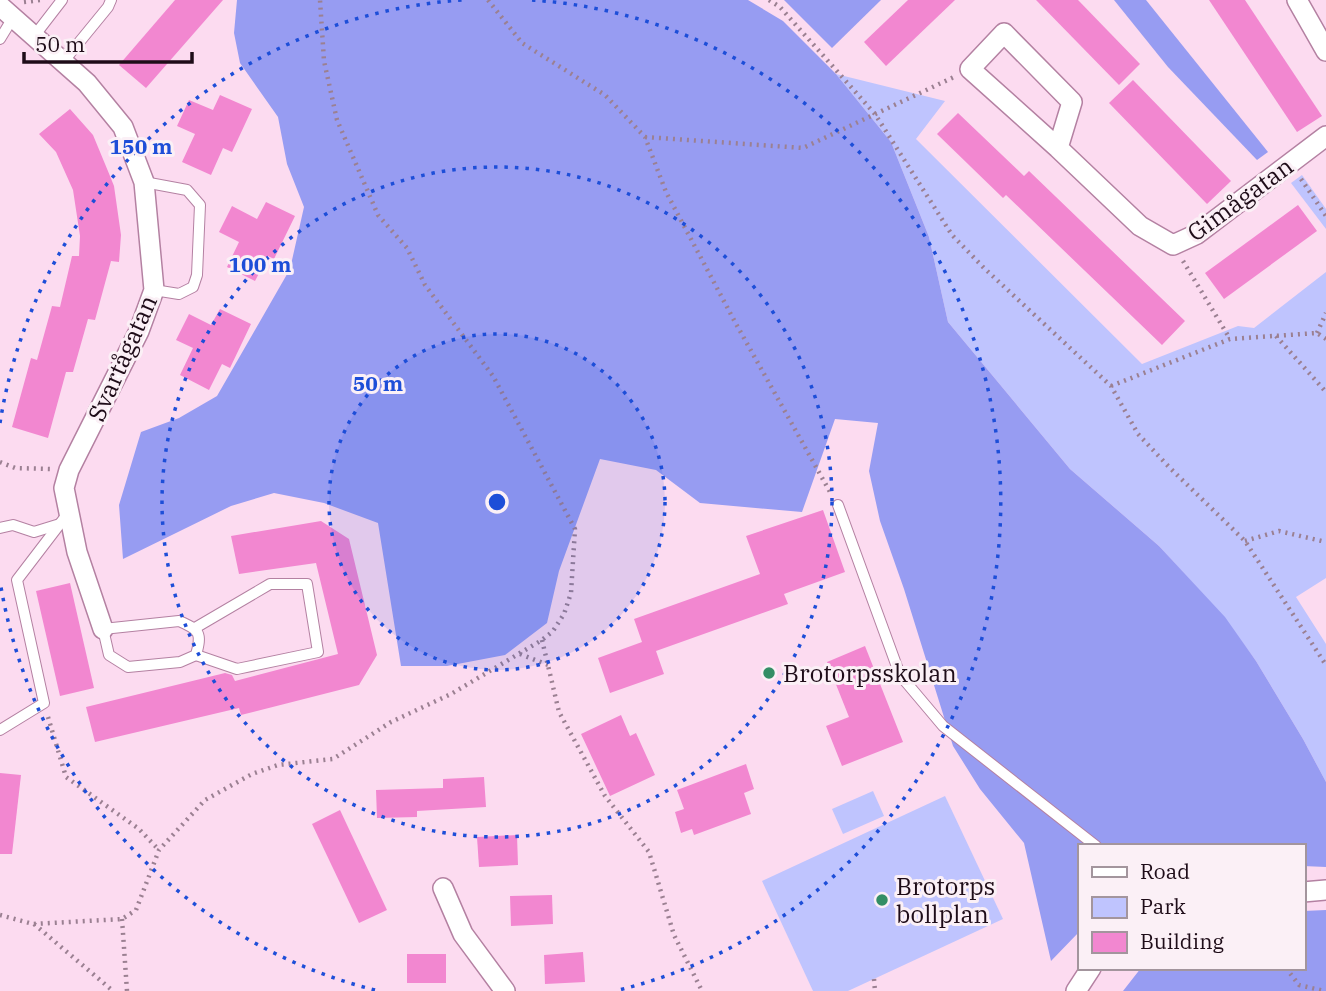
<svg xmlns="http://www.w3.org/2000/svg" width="1326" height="991" font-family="'IBM Plex Serif',serif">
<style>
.green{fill:#bfc4fe}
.forest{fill:#979cf2}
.building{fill:#f287d0}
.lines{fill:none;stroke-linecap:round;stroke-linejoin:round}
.lane-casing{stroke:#b481a2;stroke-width:12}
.street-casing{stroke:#b481a2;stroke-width:22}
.path{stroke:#9b8092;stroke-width:4.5;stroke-dasharray:2 5;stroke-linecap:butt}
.lane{stroke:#fff;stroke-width:10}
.street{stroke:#fff;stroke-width:19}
.ring{fill:none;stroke:#1d4ed8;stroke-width:3.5;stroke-dasharray:3.5 7}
.poi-dot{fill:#338e65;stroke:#fbf0f6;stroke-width:2.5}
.labels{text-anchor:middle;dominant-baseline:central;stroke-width:6;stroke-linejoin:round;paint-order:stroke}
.street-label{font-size:24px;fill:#1e0c18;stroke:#fbf0f6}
.poi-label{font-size:24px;fill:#1e0c18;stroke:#fbf0f6;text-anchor:start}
.centre{fill:#1d4ed8;stroke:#fbf0f6;stroke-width:3.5}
.ring-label{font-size:21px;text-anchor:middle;font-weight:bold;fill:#1d4ed8;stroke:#fbf0f6;stroke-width:6;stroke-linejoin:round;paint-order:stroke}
</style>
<rect width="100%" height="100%" fill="#fcdbf0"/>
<!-- green -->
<g class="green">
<polygon points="836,74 945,101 916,139 1142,364 1238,326 1254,328 1326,272 1326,578 1296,597 1326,644 1326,782 1303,739 1256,661 1224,617 1159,546 1070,469 948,322 929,237 891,142"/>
<polygon points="1302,175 1326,209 1326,229 1291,183"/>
<polygon points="873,791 884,816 843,834 832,809"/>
<polygon points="945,796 1003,919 848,991 813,991 762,881"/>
</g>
<!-- forest -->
<g class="forest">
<polygon points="237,0 748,0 783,21 836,74 891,142 929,237 948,322 1070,469 1159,546 1225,617 1256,661 1303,739 1326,782 1326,867 1303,866 1303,846 1079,846 1079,932 1051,961 1024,843 980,789 953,746 904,589 880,521 869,471 878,423 835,419 802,512 700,503 656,470 600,459 559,571 547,623 505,655 447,666 401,666 378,523 324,503 274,493 231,506 123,559 119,505 141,432 179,418 217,396 290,269 304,207 287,164 278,117 240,63 234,33"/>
<polygon points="784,0 881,0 832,48"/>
<polygon points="1114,0 1146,0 1268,152 1257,160 1168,67"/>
<polygon points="1326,910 1326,991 1123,991 1141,968 1303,968 1303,911"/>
</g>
<!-- building -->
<g class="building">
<polygon points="175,0 223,0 146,88 119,65"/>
<polygon points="908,0 955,0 886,66 864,42"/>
<polygon points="1036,0 1078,0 1140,64 1119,85"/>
<polygon points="1209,0 1245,0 1322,116 1297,132"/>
<polygon points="1133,80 1231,181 1207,204 1109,103"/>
<polygon points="220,95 252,109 232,152 223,148 211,175 182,162 195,134 177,126 189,100 213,110"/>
<polygon points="70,109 93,135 110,176 114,186 121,235 119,262 111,261 95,320 88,319 73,372 66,372 48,438 12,427 31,358 37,360 52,306 60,307 72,256 79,256 80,236 73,190 56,152 39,134"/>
<polygon points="958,113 1024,176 1029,171 1185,321 1162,345 1006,195 1003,198 937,134"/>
<polygon points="266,202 295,216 274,259 268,256 255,281 227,267 239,242 219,232 232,206 257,219"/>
<polygon points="1298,205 1317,231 1224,299 1205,273"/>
<polygon points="220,309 251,324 230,368 222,364 209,390 180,375 193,348 176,340 189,314 211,325"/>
<polygon points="823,510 845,572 784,594 788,604 656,651 664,674 610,693 598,658 642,642 634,619 760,574 746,536"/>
<polygon points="321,521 349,539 377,655 359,685 241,715 239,708 95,742 86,707 225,673 232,675 235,681 338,654 316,563 239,574 231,536"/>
<polygon points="70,583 94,688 60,696 36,591"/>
<polygon points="865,646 903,742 842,766 826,726 849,717 827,662"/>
<polygon points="621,715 630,736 636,733 655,775 610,796 581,734"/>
<polygon points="746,764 754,789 744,793 751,814 694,835 692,829 681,833 675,812 684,809 677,790"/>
<polygon points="0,773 21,775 12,854 0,854"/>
<polygon points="484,777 486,807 417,811 417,817 377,818 376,790 443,788 443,779"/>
<polygon points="340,810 387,910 359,923 312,824"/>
<polygon points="517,835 518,865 479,867 477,837"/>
<polygon points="552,895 553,924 511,926 510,896"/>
<polygon points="583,952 585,982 545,984 544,955"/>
<rect x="407" y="954" width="39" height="29"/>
</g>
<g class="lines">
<!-- lane casing -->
<g class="lane-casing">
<g id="lane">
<polyline points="35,35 62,0"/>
<polyline points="0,39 14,16"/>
<polyline points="63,62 108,7 111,0"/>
<polyline points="144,182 187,190 200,205 197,275 193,287 179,294 154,290"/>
<polyline points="838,505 900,675 943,726 1096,846"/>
<polyline points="0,528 13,525 34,532 60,524"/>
<path d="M179 621C200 630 202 633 196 655L180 662 128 667 109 655 103 629Z"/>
<polyline points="195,628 270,584 307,584 318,652 237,669 196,655"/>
<polyline points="0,730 44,703 17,580 69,512"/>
</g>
</g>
<!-- street casing -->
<g class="street-casing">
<g id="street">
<polyline points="1297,0 1326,51"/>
<polyline points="0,6 87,83 123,127 144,182 154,290 139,331 69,470 64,488 77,552 103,629"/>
<polyline points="1058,148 1072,102 1004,33 970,69 1058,148 1140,226 1173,245 1197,234 1326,136"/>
<polyline points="443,888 463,934 505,991"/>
<polyline points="1303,892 1326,890"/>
<polyline points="1076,991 1091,968"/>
</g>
</g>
<!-- path -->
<g class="path">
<polyline points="488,0 522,43 605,95 645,137 666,192 735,322 830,492"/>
<polyline points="769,0 780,7 875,114 952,235 984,268 1111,386 1138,434 1169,467 1245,541 1326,665"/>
<polyline points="24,2 41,0"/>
<polyline points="645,137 803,148 954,77"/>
<polyline points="1301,179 1326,216"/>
<polyline points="1183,261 1230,339"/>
<polyline points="1317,333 1326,313"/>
<polyline points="1276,336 1326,392"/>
<polyline points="1111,386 1230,339 1317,333 1326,339"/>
<polyline points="0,462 15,468 51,469"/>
<polyline points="1245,541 1279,531 1326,542"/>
<polyline points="542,640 559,712 605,796 649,852 674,935 702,991"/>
<polyline points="520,654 548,665"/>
<polyline points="48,717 66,777 139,829 159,850"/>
<polyline points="0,915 33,924 122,919 136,910 159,850 205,800 252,774 278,765 333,759 391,722 451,694 542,640 553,631 564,614 571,593 575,529 493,376 425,285 407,248 378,215 337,120 324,61 320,0"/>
<polyline points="122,919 127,991"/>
<polyline points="34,924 113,991"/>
<polyline points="1286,968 1299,985 1324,991"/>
<polyline points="874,979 875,991"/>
</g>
<!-- lane -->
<use href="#lane" class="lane"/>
<!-- street -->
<use href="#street" class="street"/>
</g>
<!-- distance rings -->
<circle cx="497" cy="502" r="168" fill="#1d4ed8" fill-opacity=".12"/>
<g class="ring">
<circle cx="497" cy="502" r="168"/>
<circle cx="497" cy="502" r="335"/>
<path d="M375 990A503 503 0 0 1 0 581M0 423A503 503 0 0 1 462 0M532 0A503 503 0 0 1 619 990"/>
</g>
<!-- markers -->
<g class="poi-dot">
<circle cx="769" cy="673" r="7"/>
<circle cx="882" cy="900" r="7"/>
</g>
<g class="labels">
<!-- street labels -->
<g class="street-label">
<text transform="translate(1240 199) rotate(-36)">Gimågatan</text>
<text transform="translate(122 358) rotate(-66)">Svartågatan</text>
</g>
<!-- poi labels -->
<g class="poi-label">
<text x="783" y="673">Brotorpsskolan</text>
<text x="896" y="886">Brotorps<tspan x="896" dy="28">bollplan</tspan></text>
</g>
</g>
<circle cx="497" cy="502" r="10" class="centre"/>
<g class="ring-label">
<text x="141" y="154">150 m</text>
<text x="260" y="272">100 m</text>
<text x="378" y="391">50 m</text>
</g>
<!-- legend -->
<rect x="1078" y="844" width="228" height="126" fill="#fbf0f6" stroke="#a3959d" stroke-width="2"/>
<rect x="1092" y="867" width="35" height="10" fill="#ffffff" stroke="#a3959d" stroke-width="2"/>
<text x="1140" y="879" font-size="21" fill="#1e0c18">Road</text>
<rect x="1092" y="897" width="35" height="21" fill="#bfc4fe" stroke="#a3959d" stroke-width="2"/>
<text x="1140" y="914" font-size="21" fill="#1e0c18">Park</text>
<rect x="1092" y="932" width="35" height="21" fill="#f287d0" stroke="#a3959d" stroke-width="2"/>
<text x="1140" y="949" font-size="21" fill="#1e0c18">Building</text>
<!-- scale -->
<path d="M24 52v10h168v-10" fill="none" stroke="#1e0c18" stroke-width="3.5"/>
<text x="35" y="52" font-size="21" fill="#1e0c18" stroke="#fbf0f6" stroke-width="5" paint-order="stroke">50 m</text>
</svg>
